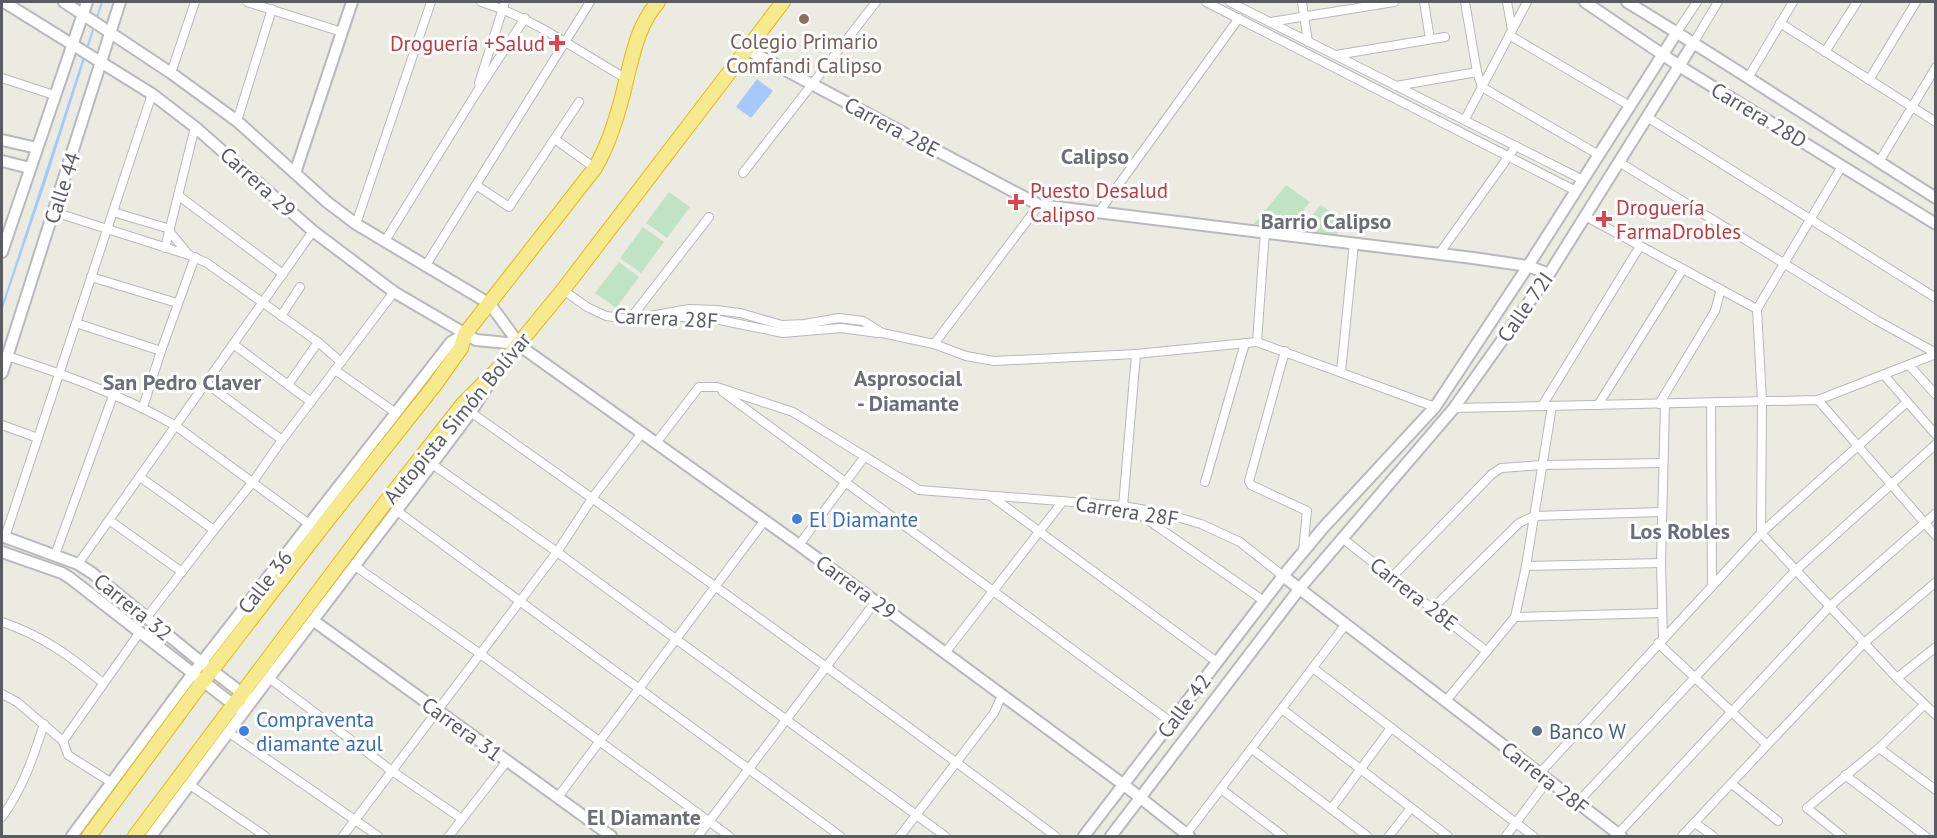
<svg xmlns="http://www.w3.org/2000/svg" width="1937" height="838" font-family="'PT Sans',sans-serif">
<style>
.green{fill:#bfe3c4}
.water{fill:#a4c9fa}
.lines{fill:none;stroke-linecap:round;stroke-linejoin:round}
.street-casing{stroke:#b7b8bd;stroke-width:10}
.secondary-casing{stroke:#b7b9bf;stroke-width:14}
.highway-casing{stroke:#e1ba0d;stroke-width:16}
.street{stroke:#fff;stroke-width:8}
.secondary{stroke:#fff;stroke-width:10}
.highway{stroke:#f6e98e;stroke-width:14}
.education-dot{fill:#8d6e63;stroke:#fff;stroke-width:2}
.health-dot{fill:#e0444e;stroke:#fff;stroke-width:2}
.shop-dot{fill:#3f7fe0;stroke:#fff;stroke-width:2}
.service-dot{fill:#5c6f8a;stroke:#fff;stroke-width:2}
.labels{text-anchor:middle;dominant-baseline:central;stroke-width:6;stroke-linejoin:round;paint-order:stroke}
.education-label{font-size:21px;fill:#785e54;stroke:#fff}
.health-label{font-size:21px;fill:#be3a42;stroke:#fff;text-anchor:start}
.street-label{font-size:21px;fill:#5a5c62;stroke:#fff}
.shop-label{font-size:21px;fill:#366cbe;stroke:#fff;text-anchor:start}
.service-label{font-size:21px;fill:#4e5e75;stroke:#fff;text-anchor:start}
.neighbourhood-label{font-size:22px;font-weight:bold;fill:#6b6e74;stroke:#fff}
</style>
<rect width="100%" height="100%" fill="#ecebe2"/>
<!-- green -->
<g class="green">
<polygon points="1286,185 1310,202 1290,228 1254,224"/>
<polygon points="669,192 690,207 667,238 646,223"/>
<polygon points="1321,205 1347,223 1336,235 1300,229"/>
<polygon points="643,227 664,242 641,273 620,258"/>
<polygon points="619,262 639,277 616,308 595,293"/>
</g>
<!-- water -->
<g class="water">
<polygon points="101,2 103,2 46,181 2,311 2,305"/>
<polygon points="757,79 773,91 751,118 736,107"/>
</g>
<g class="lines">
<!-- street casing -->
<g class="street-casing">
<g id="street">
<polyline points="247,2 342,32"/>
<path d="M481 2C534 18 579 52 627 79"/>
<polyline points="1206,2 1576,191"/>
<path d="M1230 2C1347 62 1465 120 1583 180"/>
<polyline points="1302,2 1308,42"/>
<polyline points="1424,2 1430,39"/>
<polyline points="1465,2 1477,72 1482,87 1599,155"/>
<polyline points="1507,2 1512,30"/>
<polyline points="1270,22 1394,2"/>
<polyline points="1780,23 1936,122"/>
<polyline points="1677,32 1697,2"/>
<polyline points="1509,35 1630,106"/>
<polyline points="1694,42 1718,2"/>
<polyline points="1825,52 1857,2"/>
<polyline points="1336,55 1445,37"/>
<polyline points="171,73 195,2"/>
<polyline points="2,78 54,95"/>
<polyline points="1748,78 1793,2"/>
<polyline points="1869,80 1916,2"/>
<polyline points="479,83 505,2"/>
<polyline points="1396,86 1477,72"/>
<polyline points="1647,117 1936,298"/>
<polyline points="1465,119 1527,2"/>
<polyline points="237,121 272,9"/>
<polyline points="556,140 595,168"/>
<polyline points="1619,162 1876,320 1936,353"/>
<polyline points="1879,162 1936,67"/>
<polyline points="743,173 876,2"/>
<polyline points="476,185 509,207 579,102"/>
<polyline points="179,196 283,274"/>
<polyline points="54,212 189,255 207,263 318,342 341,362"/>
<polyline points="113,212 170,229"/>
<polyline points="1099,212 1239,18"/>
<polyline points="1585,216 1757,309"/>
<polyline points="356,224 431,2"/>
<polyline points="170,232 188,254"/>
<polyline points="385,241 475,95 525,18"/>
<polyline points="165,248 195,127"/>
<polyline points="1439,254 1516,146"/>
<polyline points="426,265 590,2"/>
<polyline points="91,277 177,303"/>
<polyline points="563,290 587,307 606,316 630,319 650,316 710,318 783,333 841,328 878,333"/>
<polyline points="281,316 300,287"/>
<polyline points="650,316 689,309 716,310 740,313 782,325 805,324 839,318 863,321 882,333 934,344 966,356 994,361 1136,354 1257,342 1435,407"/>
<polyline points="630,319 709,217"/>
<polyline points="76,323 161,351"/>
<polyline points="1257,342 1265,231"/>
<polyline points="233,344 311,402"/>
<polyline points="934,344 1039,205"/>
<polyline points="1285,351 1249,481 1251,485 1307,511 1303,551"/>
<path d="M7 356C66 375 122 395 176 426L309 524"/>
<polyline points="1909,365 1936,395"/>
<polyline points="335,370 396,413"/>
<polyline points="1341,372 1354,243"/>
<polyline points="1884,375 1936,435"/>
<polyline points="206,383 282,440"/>
<polyline points="288,385 318,342"/>
<polyline points="723,392 1171,722"/>
<polyline points="1818,400 1936,536"/>
<polyline points="1711,403 1712,586"/>
<polyline points="1659,404 1715,311 1721,289"/>
<polyline points="1598,405 1683,269"/>
<polyline points="1542,406 1640,246"/>
<polyline points="143,407 161,351 195,257"/>
<polyline points="1454,408 1818,400 1936,354"/>
<path d="M469 411C666 550 862 691 1055 836"/>
<polyline points="2,425 38,438"/>
<polyline points="656,443 699,387 717,387 793,412 919,490 1123,506 1163,513 1201,524 1240,542 1283,576"/>
<polyline points="432,464 557,552 945,836"/>
<polyline points="140,477 214,530"/>
<polyline points="1205,482 1245,343"/>
<polyline points="991,496 1217,662"/>
<polyline points="1123,506 1136,354"/>
<polyline points="1132,509 1264,601"/>
<polyline points="397,511 840,836"/>
<polyline points="109,520 182,572"/>
<polyline points="1761,533 1762,401 1757,309 1842,166"/>
<polyline points="1761,533 1897,678 1936,715"/>
<polyline points="5,537 152,94"/>
<polyline points="1342,538 1486,651"/>
<polyline points="799,545 865,456"/>
<polyline points="55,555 114,393"/>
<polyline points="78,564 313,231"/>
<polyline points="355,566 479,653 729,836"/>
<polyline points="1526,566 1661,563"/>
<polyline points="1393,576 1492,474 1501,468 1543,465 1662,463"/>
<polyline points="1433,608 1519,523 1534,516 1661,512"/>
<polyline points="147,617 214,530 252,483 282,440 394,292"/>
<polyline points="1515,617 1662,613"/>
<path d="M2 622C43 636 70 656 103 683"/>
<polyline points="1663,638 1661,563 1665,404"/>
<polyline points="1658,643 1767,745"/>
<polyline points="945,653 1063,501"/>
<polyline points="1313,668 1533,836"/>
<polyline points="269,678 392,771 462,819"/>
<polyline points="1897,678 1936,647"/>
<polyline points="2,694 17,702 63,741 68,755 112,783"/>
<polyline points="1445,702 1515,617 1526,566 1552,406"/>
<polyline points="1282,709 1448,836"/>
<polyline points="228,732 378,836"/>
<polyline points="63,741 140,632"/>
<polyline points="1879,748 1936,790"/>
<polyline points="1252,749 1367,836"/>
<polyline points="1540,773 1761,533 1907,402"/>
<polyline points="1845,775 1925,836"/>
<polyline points="1732,784 1778,821"/>
<polyline points="190,785 265,836"/>
<polyline points="1221,789 1283,836"/>
<polyline points="558,797 765,520"/>
<polyline points="1577,803 1795,571 1936,444"/>
<polyline points="1331,809 1391,728"/>
<path d="M2 817C23 788 33 758 44 724"/>
<polyline points="1695,823 1713,836"/>
<polyline points="1618,834 1830,606 1936,513"/>
<polyline points="343,836 557,552 593,497 642,433"/>
<polyline points="449,836 507,761"/>
<polyline points="698,836 876,601"/>
<polyline points="900,836 994,713 1002,695"/>
<polyline points="1185,836 1346,624"/>
<polyline points="1389,836 1411,808"/>
<polyline points="1506,836 1548,780"/>
<polyline points="1682,836 1767,745 1865,642 1936,582"/>
<polyline points="1842,836 1807,808 1879,748 1924,705"/>
</g>
</g>
<!-- secondary casing -->
<g class="secondary-casing">
<g id="secondary">
<polyline points="4,2 152,94 195,127 313,231 394,292 476,340 519,344"/>
<polyline points="64,2 171,73 237,121 327,202 356,224 490,304 519,344 527,351 799,545 1124,785 1189,836"/>
<polyline points="1585,2 1684,69 1936,224"/>
<path d="M1627 2C1731 65 1833 133 1936 198"/>
<polyline points="746,49 1039,205 1473,258 1528,266 1549,274"/>
<polyline points="2,140 37,148"/>
<polyline points="2,161 30,168"/>
<polyline points="295,173 352,2"/>
<polyline points="2,252 87,2"/>
<polyline points="2,373 120,2"/>
<polyline points="2,536 78,564 92,573 196,658 247,697"/>
<polyline points="2,552 62,573 70,578 239,709"/>
<polyline points="1283,576 1621,836"/>
<polyline points="314,621 611,836"/>
<polyline points="72,836 188,680 451,342 465,334"/>
<polyline points="151,836 269,678 432,464 471,412 490,382"/>
<polyline points="1084,836 1283,576 1323,528 1435,407 1528,266 1677,32"/>
<polyline points="1111,836 1300,588 1454,408 1549,274 1694,42"/>
</g>
</g>
<!-- highway casing -->
<g class="highway-casing">
<g id="highway">
<path d="M89 836 198 688 319 531 434 386 461 348 465 334 595 168C611 141 620 108 627 77 634 49 639 24 658 2"/>
<polyline points="135,836 385,503 462,405 498,369 563,290 783,2"/>
</g>
</g>
<!-- street -->
<use href="#street" class="street"/>
<!-- secondary -->
<use href="#secondary" class="secondary"/>
<!-- highway -->
<use href="#highway" class="highway"/>
</g>
<!-- markers -->
<circle class="education-dot" cx="804" cy="19" r="6"/>
<g class="health-dot">
<path d="M554 34h6v6h6v6h-6v6h-6v-6h-6v-6h6z"/>
<path d="M1013 193h6v6h6v6h-6v6h-6v-6h-6v-6h6z"/>
<path d="M1601 210h6v6h6v6h-6v6h-6v-6h-6v-6h6z"/>
</g>
<g class="shop-dot">
<circle cx="797" cy="519" r="6"/>
<circle cx="244" cy="731" r="6"/>
</g>
<circle class="service-dot" cx="1537" cy="731" r="6"/>
<g class="labels">
<!-- education labels -->
<g class="education-label">
<text x="804" y="41">Colegio Primario<tspan x="804" dy="24">Comfandi Calipso</tspan></text>
</g>
<!-- health labels -->
<g class="health-label">
<text x="545" y="43" text-anchor="end">Droguería +Salud</text>
<text x="1030" y="190">Puesto Desalud<tspan x="1030" dy="24">Calipso</tspan></text>
<text x="1616" y="207">Droguería<tspan x="1616" dy="24">FarmaDrobles</tspan></text>
</g>
<!-- street labels -->
<g class="street-label">
<text transform="translate(1759 115) rotate(31)">Carrera 28D</text>
<text transform="translate(892 127) rotate(28)">Carrera 28E</text>
<text transform="translate(258 182) rotate(42)">Carrera 29</text>
<text transform="translate(62 188) rotate(-72)">Calle 44</text>
<text transform="translate(1525 307) rotate(-55)">Calle 72I</text>
<text transform="translate(666 318) rotate(3)">Carrera 28F</text>
<text transform="translate(457 418) rotate(-50)">Autopista Simón Bolívar</text>
<text transform="translate(1127 511) rotate(9)">Carrera 28F</text>
<text transform="translate(265 582) rotate(-52)">Calle 36</text>
<text transform="translate(856 587) rotate(36)">Carrera 29</text>
<text transform="translate(1414 594) rotate(38)">Carrera 28E</text>
<text transform="translate(133 607) rotate(39)">Carrera 32</text>
<text transform="translate(1184 706) rotate(-53)">Calle 42</text>
<text transform="translate(462 729) rotate(36)">Carrera 31</text>
<text transform="translate(1545 778) rotate(38)">Carrera 28F</text>
</g>
<!-- shop labels -->
<g class="shop-label">
<text x="809" y="519">El Diamante</text>
<text x="256" y="719">Compraventa<tspan x="256" dy="24">diamante azul</tspan></text>
</g>
<!-- service labels -->
<g class="service-label">
<text x="1549" y="731">Banco W</text>
</g>
<!-- neighbourhood labels -->
<g class="neighbourhood-label">
<text x="1095" y="156">Calipso</text>
<text x="1326" y="221">Barrio Calipso</text>
<text x="908" y="378">Asprosocial<tspan x="908" dy="25">- Diamante</tspan></text>
<text x="182" y="382">San Pedro Claver</text>
<text x="1680" y="531">Los Robles</text>
<text x="644" y="817">El Diamante</text>
</g>
</g>
<!-- border -->
<rect width="1937" height="838" fill="none" stroke="#5a5c62" stroke-width="6"/>
</svg>
